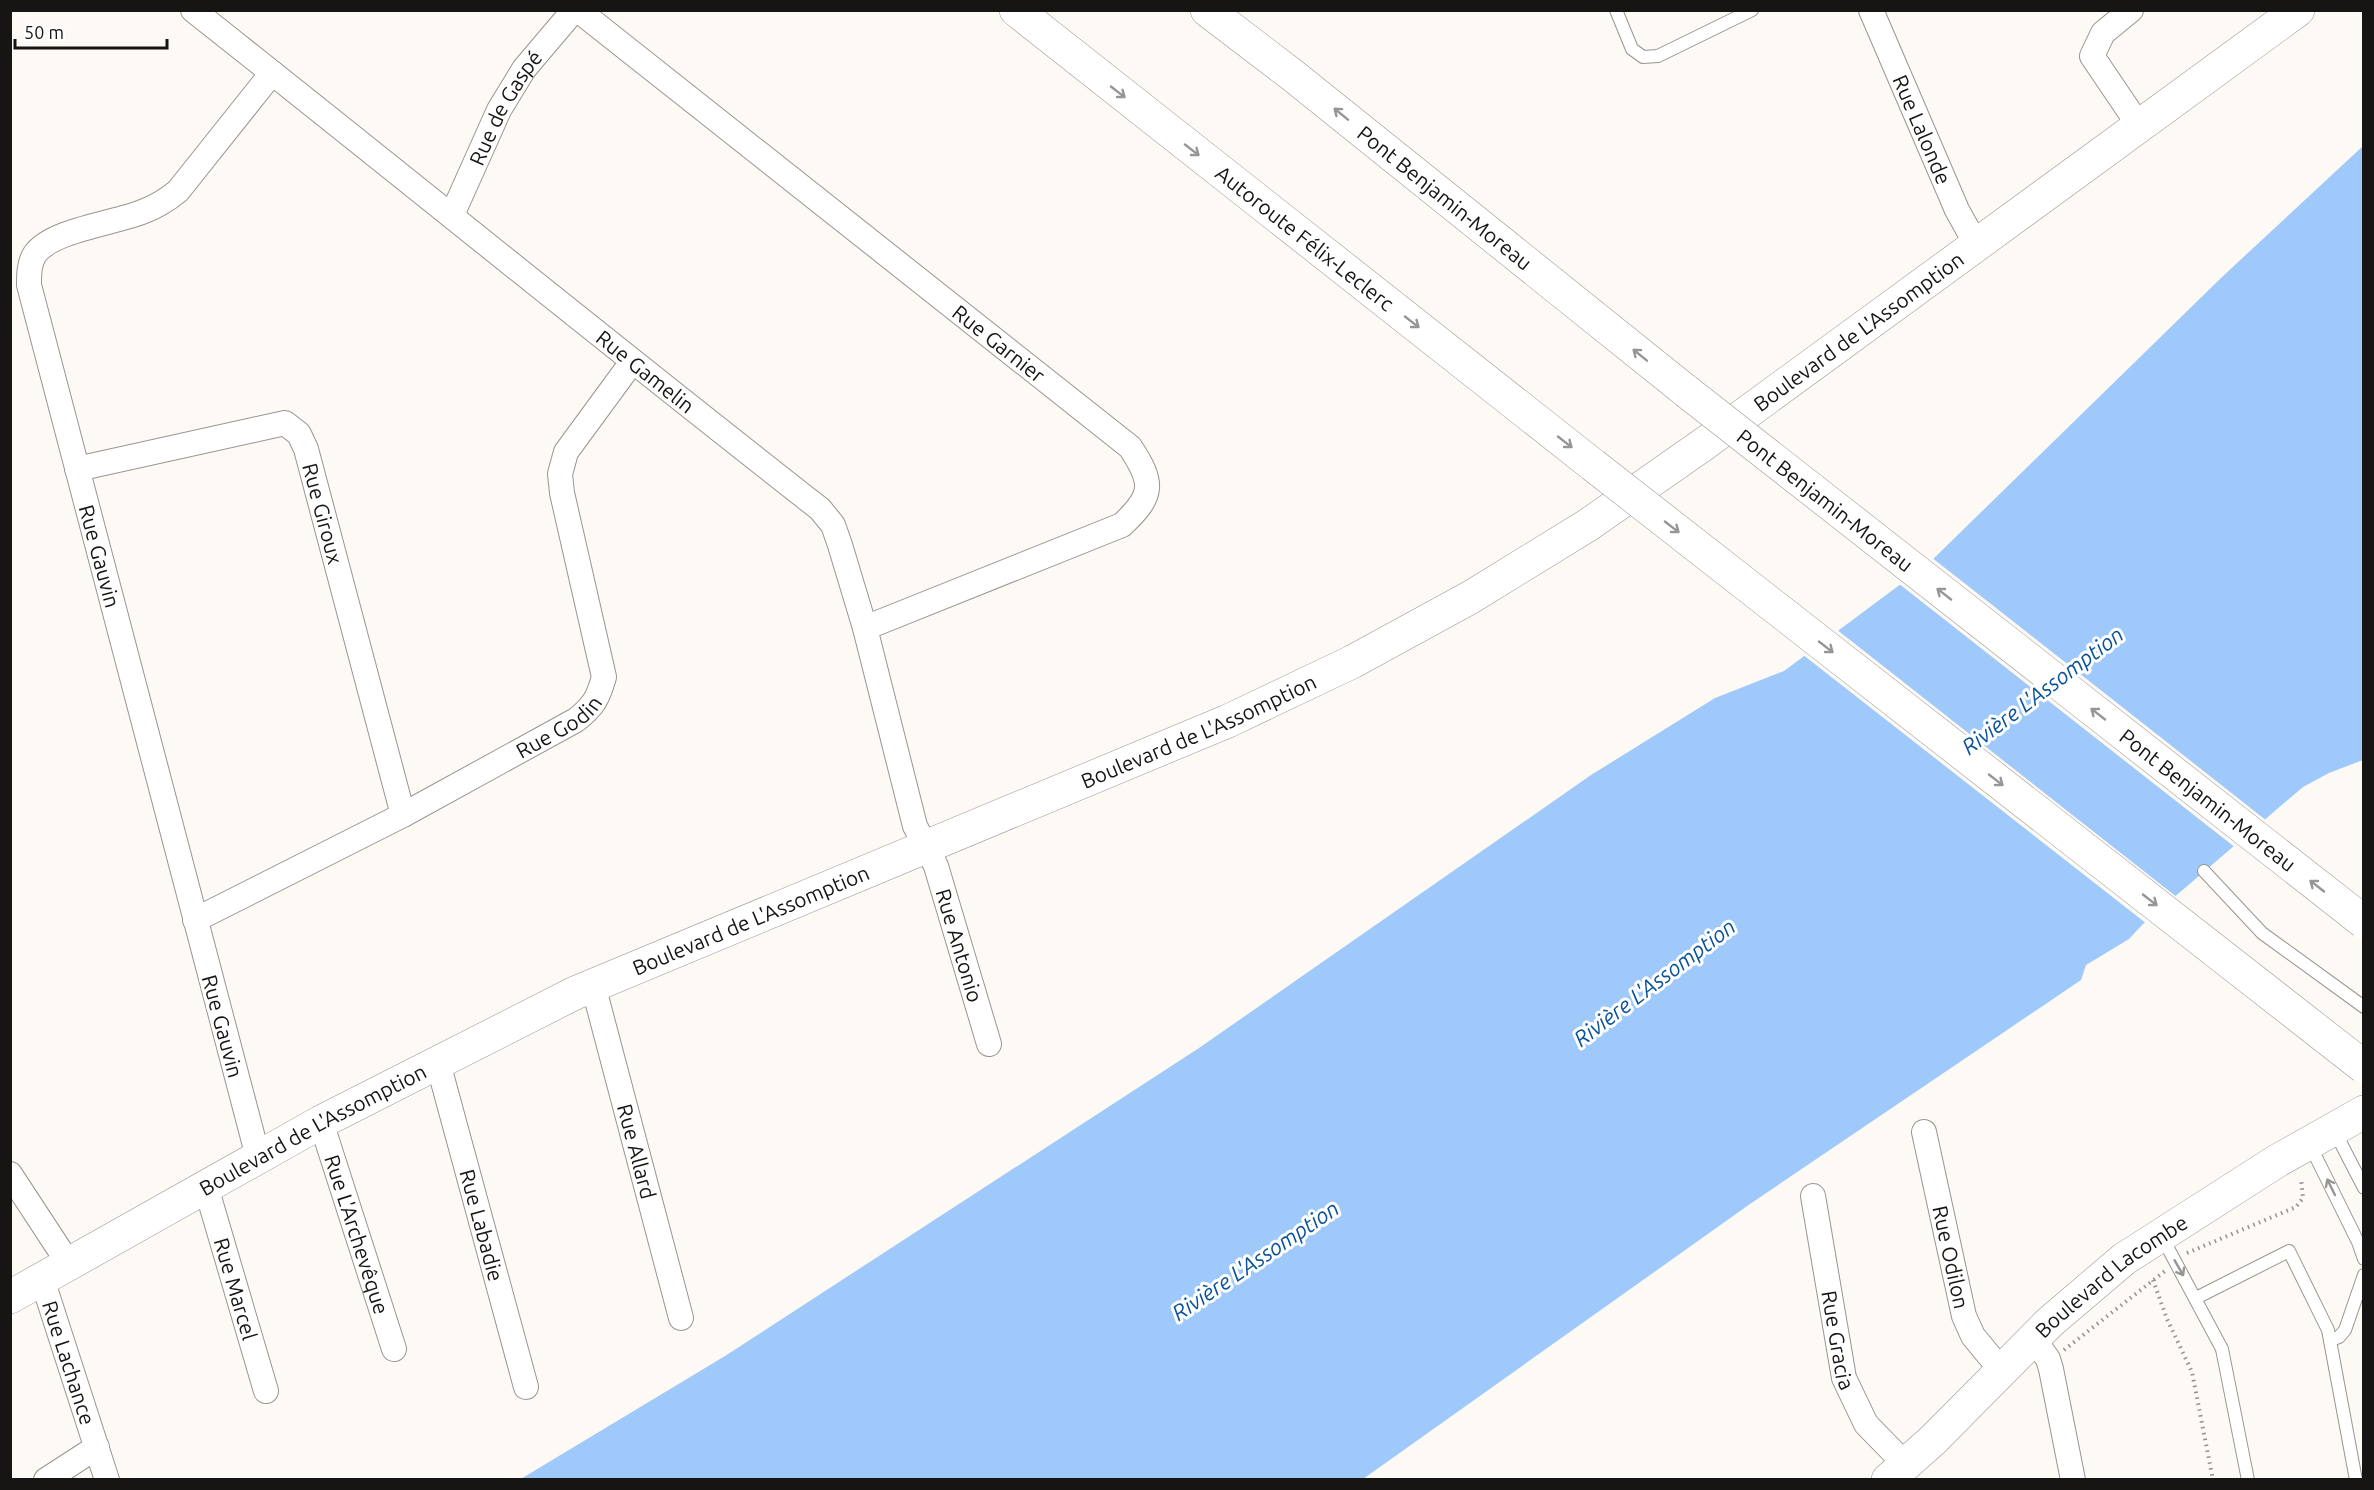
<svg xmlns="http://www.w3.org/2000/svg" width="2374" height="1490" font-family="Ubuntu,sans-serif">
<style>
.water{fill:#a0c9fb}
.pier{fill:#fdf9f4}
.lines{fill:none;stroke-linecap:round;stroke-linejoin:round}
.lane-casing{stroke:#999591;stroke-width:14}
.street-casing{stroke:#999591;stroke-width:26}
.secondary-casing{stroke:#999591;stroke-width:34}
.highway-casing{stroke:#999591;stroke-width:34}
.path{stroke:#93908d;stroke-width:4;stroke-dasharray:1.5 4.5;stroke-linecap:butt}
.lane{stroke:#fff;stroke-width:12}
.street{stroke:#fff;stroke-width:24}
.secondary{stroke:#fff;stroke-width:33}
.highway{stroke:#fff;stroke-width:33}
.highway-bridge-casing{stroke:#999591;stroke-width:34;stroke-linecap:butt}
.highway-bridge{stroke:#fff;stroke-width:33}
.oneway{stroke:#969695}
.labels{text-anchor:middle;dominant-baseline:central;stroke-width:6;stroke-linejoin:round;paint-order:stroke}
.street-label{font-size:21px;fill:#161513;stroke:#fff}
.water-label{font-size:22px;font-style:italic;fill:#0a529a;stroke:#fff}
</style>
<rect width="100%" height="100%" fill="#fdf9f4"/>
<!-- water -->
<polygon class="water" points="2363,146 2363,760 2329,773 2303,787 2144,923 2129,939 2086,965 2081,980 1750,1204 1363,1479 519,1480 725,1356 1199,1048 1591,775 1715,698 1784,671 1929,563 2222,277"/>
<!-- pier -->
<g class="pier">
<polygon points="1931,557 2084,677 2267,821 2236,848 1898,583"/>
<polygon points="1836,629 2178,898 2147,924 1802,654"/>
</g>
<g class="lines">
<!-- lane casing -->
<g class="lane-casing">
<g id="lane">
<polyline points="1616,10 1632,49 1643,57 1658,56 1752,10"/>
<polyline points="2204,871 2262,933 2364,1007"/>
<polyline points="2334,1130 2364,1188"/>
<polyline points="2309,1143 2358,1242 2364,1259"/>
<polyline points="2162,1237 2222,1349 2248,1480"/>
<polyline points="2196,1298 2289,1251 2328,1330 2356,1480"/>
<polyline points="2330,1340 2339,1337 2345,1330 2364,1275"/>
</g>
</g>
<!-- street casing -->
<g class="street-casing">
<g id="street">
<path id="s1" d="M193 10C403 176 610 345 820 509L833 525 840 545 865 628 915 826 936 866 989 1044"/>
<path id="s2" d="M578 10 1130 447C1154 483 1154 495 1122 525L865 628"/>
<path id="s3" d="M1871 10 1957 210 1977 246"/>
<polyline points="2131,10 2103,33 2092,56 2140,127"/>
<path id="s4" d="M452 215 499 110 524 69 574 10"/>
<path id="s5" d="M77 469 285 423 299 434 306 449 403 815"/>
<path id="s6" d="M195 920 403 815 576 720C594 706 598 698 604 677L562 493 560 474 566 452 632 362"/>
<path id="s7" d="M593 985 681 1318"/>
<path id="s8" d="M438 1063 526 1387"/>
<path id="s9" d="M321 1122 394 1349"/>
<path id="s10" d="M1924 1132 1964 1316 1973 1336 2001 1370"/>
<path d="M258 1157 29 285C29 274 29 263 35 254 52 230 115 223 142 212 156 207 167 200 178 191L272 73"/>
<polyline points="10,1174 69,1264"/>
<path id="s11" d="M206 1187 266 1391"/>
<path id="s12" d="M1813 1196 1844 1378 1866 1424 1905 1464"/>
<path id="s13" d="M42 1279 107 1480"/>
<polyline points="2033,1338 2048,1359 2051,1369 2073,1480"/>
<polyline points="46,1480 97,1447"/>
</g>
</g>
<!-- secondary casing -->
<g class="secondary-casing">
<g id="secondary">
<path id="s14" d="M10 1297 321 1122 575 993 1228 721 1352 662 1471 597 1588 525 1704 444 2298 10"/>
<path id="s15" d="M1888 1480 1933 1440 2050 1322 2124 1259 2277 1161 2364 1112"/>
</g>
</g>
<!-- highway casing -->
<g class="highway-casing">
<g id="highway">
<path id="s16" d="M1016 10 1593 465"/>
<path id="s17" d="M1207 10 1291 74 1686 391"/>
</g>
</g>
<!-- path -->
<g class="path">
<polyline points="2187,1253 2296,1207 2303,1198 2301,1179"/>
<polyline points="2153,1280 2167,1319 2192,1372 2213,1480"/>
<polyline points="2064,1350 2165,1271"/>
</g>
<!-- lane -->
<use href="#lane" class="lane"/>
<!-- street -->
<use href="#street" class="street"/>
<!-- secondary -->
<use href="#secondary" class="secondary"/>
<!-- highway -->
<use href="#highway" class="highway"/>
<!-- highway-bridge casing -->
<g class="highway-bridge-casing">
<g id="highway-bridge">
<path id="s18" d="M1686 391 2364 922"/>
<polyline points="1593,465 2364,1067"/>
</g>
</g>
<!-- highway-bridge -->
<use href="#highway-bridge" class="highway-bridge"/>
</g>
<!-- one-way arrows -->
<defs><path id="oneway-shaft" d="M-6 0H5M1.5-3L5.5 0L1.5 3" fill="none" stroke-width="1.6" stroke-linecap="round" stroke-linejoin="round" transform="scale(1.5)"/></defs>
<g class="oneway">
<use href="#oneway-shaft" transform="translate(1118 92) rotate(38)"/>
<use href="#oneway-shaft" transform="translate(1341 114) rotate(-141)"/>
<use href="#oneway-shaft" transform="translate(1192 150) rotate(38)"/>
<use href="#oneway-shaft" transform="translate(1412 322) rotate(38)"/>
<use href="#oneway-shaft" transform="translate(1640 355) rotate(-141)"/>
<use href="#oneway-shaft" transform="translate(1565 442) rotate(38)"/>
<use href="#oneway-shaft" transform="translate(1672 527) rotate(38)"/>
<use href="#oneway-shaft" transform="translate(1944 594) rotate(-142)"/>
<use href="#oneway-shaft" transform="translate(1826 647) rotate(38)"/>
<use href="#oneway-shaft" transform="translate(2098 714) rotate(-142)"/>
<use href="#oneway-shaft" transform="translate(1996 780) rotate(38)"/>
<use href="#oneway-shaft" transform="translate(2317 886) rotate(-142)"/>
<use href="#oneway-shaft" transform="translate(2150 900) rotate(38)"/>
<use href="#oneway-shaft" transform="translate(2331 1187) rotate(-116)"/>
<use href="#oneway-shaft" transform="translate(2179 1268) rotate(60)"/>
</g>
<g class="labels">
<!-- street labels -->
<g class="street-label">
<text stroke="none"><textPath href="#s4" startOffset="120">Rue de Gaspé</textPath></text>
<text stroke="none"><textPath href="#s3" startOffset="130">Rue Lalonde</textPath></text>
<text stroke="none"><textPath href="#s17" startOffset="303">Pont Benjamin-Moreau</textPath></text>
<text stroke="none"><textPath href="#s16" startOffset="368">Autoroute Félix-Leclerc</textPath></text>
<text stroke="none"><textPath href="#s14" startOffset="2092">Boulevard de L'Assomption</textPath></text>
<text stroke="none"><textPath href="#s2" startOffset="537">Rue Garnier</textPath></text>
<text stroke="none"><textPath href="#s1" startOffset="579">Rue Gamelin</textPath></text>
<text stroke="none"><textPath href="#s18" startOffset="177">Pont Benjamin-Moreau</textPath></text>
<text stroke="none"><textPath href="#s5" startOffset="314">Rue Giroux</textPath></text>
<text transform="translate(100 556) rotate(75)">Rue Gauvin</text>
<text stroke="none"><textPath href="#s6" startOffset="412">Rue Godin</textPath></text>
<text stroke="none"><textPath href="#s14" startOffset="1318">Boulevard de L'Assomption</textPath></text>
<text stroke="none"><textPath href="#s18" startOffset="663">Pont Benjamin-Moreau</textPath></text>
<text stroke="none"><textPath href="#s14" startOffset="832">Boulevard de L'Assomption</textPath></text>
<text stroke="none"><textPath href="#s1" startOffset="1262">Rue Antonio</textPath></text>
<text transform="translate(223 1026) rotate(75)">Rue Gauvin</text>
<text stroke="none"><textPath href="#s14" startOffset="346">Boulevard de L'Assomption</textPath></text>
<text stroke="none"><textPath href="#s7" startOffset="172">Rue Allard</textPath></text>
<text stroke="none"><textPath href="#s8" startOffset="168">Rue Labadie</textPath></text>
<text stroke="none"><textPath href="#s9" startOffset="118">Rue L'Archevêque</textPath></text>
<text stroke="none"><textPath href="#s10" startOffset="128">Rue Odilon</textPath></text>
<text stroke="none"><textPath href="#s15" startOffset="303">Boulevard Lacombe</textPath></text>
<text stroke="none"><textPath href="#s11" startOffset="106">Rue Marcel</textPath></text>
<text stroke="none"><textPath href="#s12" startOffset="146">Rue Gracia</textPath></text>
<text stroke="none"><textPath href="#s13" startOffset="88">Rue Lachance</textPath></text>
</g>
<!-- water labels -->
<g class="water-label">
<text transform="translate(2042 690) rotate(-37)">Rivière L'Assomption</text>
<text transform="translate(1654 982) rotate(-37)">Rivière L'Assomption</text>
<text transform="translate(1255 1260) rotate(-34)">Rivière L'Assomption</text>
</g>
</g>
<!-- border -->
<rect width="2374" height="1490" fill="none" stroke="#161513" stroke-width="24"/>
<!-- scale -->
<path d="M15 39v9h152v-9" fill="none" stroke="#161513" stroke-width="3"/>
<text x="24" y="39" font-size="18" fill="#161513" stroke="#ffffff" stroke-width="4.5" paint-order="stroke">50 m</text>
</svg>
